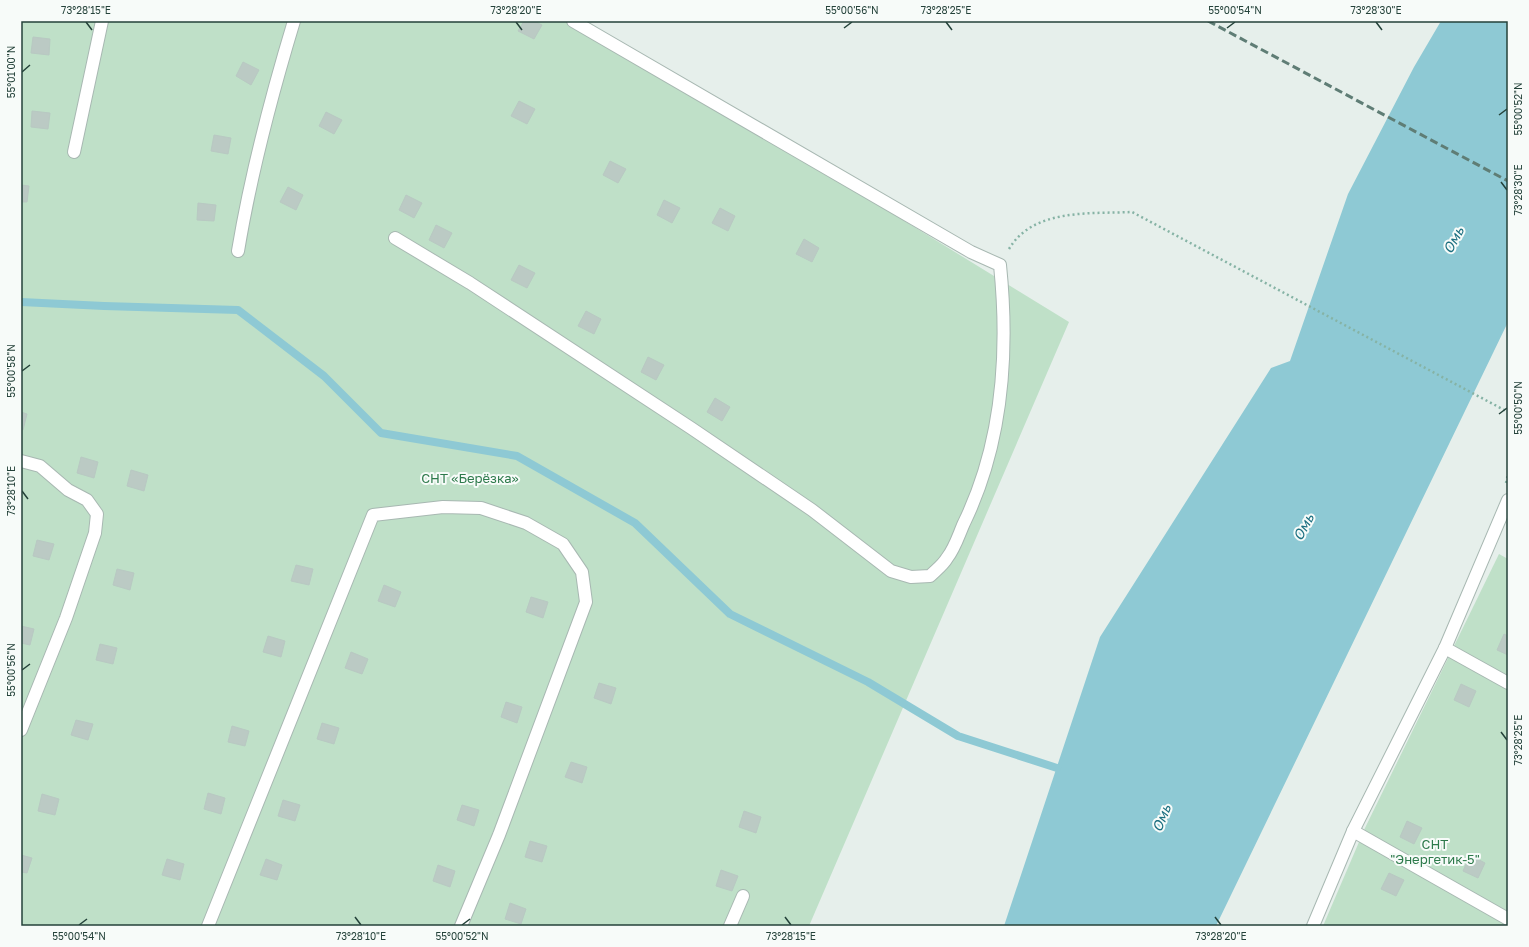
<svg xmlns="http://www.w3.org/2000/svg" width="1529" height="947" font-family="'Golos Text',sans-serif">
<style>
.green{fill:#bfe0c8}
.water{fill:#8ec9d4}
.lines{fill:none;stroke-linecap:round;stroke-linejoin:round}
.stream{stroke:#8ec9d4;stroke-width:8}
.building{fill:#bbcac4;stroke:#b8c9c2}
.minor-casing{stroke:#a8b8b2;stroke-width:14}
.path{stroke:#86b3a5;stroke-width:2.5;stroke-dasharray:2 3;stroke-linecap:butt}
.minor{stroke:#fff;stroke-width:12}
.rail{stroke:#5f7d75;stroke-width:3;stroke-dasharray:8 4;stroke-linecap:butt}
.ticks{fill:none;stroke:#24423a;stroke-width:1.5}
.labels{text-anchor:middle;dominant-baseline:central;stroke-width:4;stroke-linejoin:round;paint-order:stroke}
.park-label{font-size:13px;fill:#2d7a4b;stroke:#f7fbf9}
.water-label{font-size:14px;font-style:italic;fill:#1c6f80;stroke:#f7fbf9}
.neatline{fill:none;stroke:#24423a;stroke-width:1.5}
.ticks-label{font-size:10px;text-anchor:middle;fill:#24423a}
</style>
<rect width="100%" height="100%" fill="#e6efeb"/>
<!-- green -->
<g class="green">
<polygon points="21,21 587,21 779,144 1069,322 809,926 21,926"/>
<polygon points="1499,554 1508,559 1508,926 1323,926 1365,828"/>
</g>
<!-- water -->
<polygon class="water" points="1441,21 1508,21 1508,322 1216,926 1004,926 1100,637 1271,368 1290,361 1348,194 1414,67"/>
<g class="lines">
<!-- stream -->
<polyline class="stream" points="21,302 104,306 238,310 324,376 381,433 517,456 635,523 730,614 868,682 958,736 1057,768"/>
</g>
<!-- building -->
<g class="building">
<polygon points="524,21 534,21 542,25 534,39 518,31"/>
<polygon points="33,37 50,39 49,55 31,53"/>
<polygon points="243,62 259,70 251,85 236,76"/>
<polygon points="519,101 535,109 527,124 511,116"/>
<polygon points="32,111 50,113 48,129 31,127"/>
<polygon points="326,112 342,120 334,134 319,126"/>
<polygon points="214,135 231,138 228,154 211,151"/>
<polygon points="610,161 626,169 618,183 603,175"/>
<polygon points="21,185 29,186 27,202 21,202"/>
<polygon points="288,187 303,195 296,210 280,202"/>
<polygon points="406,195 422,203 414,218 399,210"/>
<polygon points="664,200 680,208 672,223 657,215"/>
<polygon points="198,203 216,205 214,221 197,220"/>
<polygon points="720,208 735,216 728,231 712,223"/>
<polygon points="436,225 452,233 444,248 429,240"/>
<polygon points="804,239 819,248 812,262 796,254"/>
<polygon points="519,265 535,273 527,288 511,280"/>
<polygon points="586,311 601,319 594,334 578,326"/>
<polygon points="648,357 664,365 656,380 641,372"/>
<polygon points="715,398 730,407 722,421 707,412"/>
<polygon points="21,412 27,414 23,430 21,429"/>
<polygon points="81,457 98,462 94,478 77,473"/>
<polygon points="131,470 148,475 144,491 127,486"/>
<polygon points="37,540 54,544 49,560 33,556"/>
<polygon points="296,565 313,569 309,585 291,581"/>
<polygon points="117,569 134,573 130,590 113,585"/>
<polygon points="384,585 401,592 395,607 378,601"/>
<polygon points="531,597 548,602 543,618 526,612"/>
<polygon points="21,626 34,629 30,645 21,643"/>
<polygon points="1504,634 1508,636 1508,655 1497,650"/>
<polygon points="268,636 285,641 281,657 263,652"/>
<polygon points="100,644 117,648 113,664 96,660"/>
<polygon points="351,652 368,659 362,674 345,668"/>
<polygon points="599,683 616,688 611,704 594,698"/>
<polygon points="1461,684 1476,691 1469,707 1454,700"/>
<polygon points="506,702 522,707 517,723 501,717"/>
<polygon points="76,720 93,724 88,740 71,735"/>
<polygon points="322,723 339,728 334,744 317,739"/>
<polygon points="232,726 249,731 245,746 228,742"/>
<polygon points="571,762 587,767 582,783 565,777"/>
<polygon points="208,793 225,798 221,814 204,809"/>
<polygon points="42,794 59,799 55,815 38,811"/>
<polygon points="283,800 300,805 295,821 278,816"/>
<polygon points="462,805 479,810 474,826 457,820"/>
<polygon points="744,811 761,817 756,833 739,827"/>
<polygon points="1407,821 1422,828 1414,844 1400,837"/>
<polygon points="530,841 547,846 542,862 525,857"/>
<polygon points="21,855 32,858 27,873 21,872"/>
<polygon points="1470,855 1485,863 1478,878 1463,871"/>
<polygon points="167,859 184,864 180,880 162,875"/>
<polygon points="266,859 282,865 277,880 260,875"/>
<polygon points="438,865 455,871 450,887 433,881"/>
<polygon points="721,870 738,876 732,891 716,886"/>
<polygon points="1389,873 1404,880 1396,896 1381,889"/>
<polygon points="510,903 526,909 521,924 505,919"/>
</g>
<g class="lines">
<!-- minor casing -->
<g class="minor-casing">
<g id="minor">
<polyline points="74,152 102,21"/>
<path d="M395 238 470 283 691 428 812 510 891 571 911 577 930 576C936 570 943 565 947 558 955 548 959 534 964 523 1003 443 1009 353 1000 265L971 252 573 21"/>
<path d="M238 251C251 173 271 97 294 21"/>
<polyline points="21,461 40,466 68,490 87,500 97,514 95,533 66,618 21,730"/>
<polyline points="1445,648 1508,683"/>
<polyline points="1353,831 1508,919"/>
<polyline points="208,926 373,515 443,507 481,508 526,523 563,544 582,572 586,602 499,835 461,926"/>
<polyline points="730,926 743,896"/>
<polyline points="1313,926 1353,831 1445,648 1508,500"/>
</g>
</g>
<!-- path -->
<g class="path">
<path d="M1009 249C1033 208 1091 214 1132 212L1508 412"/>
<polyline points="1506,483 1508,474"/>
</g>
<!-- minor -->
<use href="#minor" class="minor"/>
<!-- rail -->
<polyline class="rail" points="1208,21 1508,181"/>
</g>
<!-- ticks -->
<path class="ticks" d="M86 22 92 30M516 22 522 30M946 22 952 30M1376 22 1382 30M844 28 852 22M1227 28 1235 22M22 72 30 65M1499 115 1507 109M1501 182 1507 190M22 371 30 365M1499 414 1507 408M22 491 28 499M22 670 30 664M1501 732 1507 740M355 917 361 925M785 917 791 925M1215 917 1221 925M79 925 87 919M462 925 470 919"/>
<g class="labels">
<!-- park labels -->
<g class="park-label">
<text x="470" y="478">СНТ «Берёзка»</text>
<text x="1435" y="844">СНТ<tspan x="1435" dy="15">"Энергетик-5"</tspan></text>
</g>
<!-- water labels -->
<g class="water-label">
<text transform="translate(1453 240) rotate(-62)">Омь</text>
<text transform="translate(1303 527) rotate(-62)">Омь</text>
<text transform="translate(1161 818) rotate(-67)">Омь</text>
</g>
</g>
<!-- border -->
<rect width="1529" height="947" fill="none" stroke="#f7fbf9" stroke-width="44"/>
<rect x="22" y="22" width="1485" height="903" class="neatline"/>
<g class="ticks-label">
<text x="86" y="14">73°28'15"E</text>
<text x="516" y="14">73°28'20"E</text>
<text x="852" y="14">55°00'56"N</text>
<text x="946" y="14">73°28'25"E</text>
<text x="1235" y="14">55°00'54"N</text>
<text x="1376" y="14">73°28'30"E</text>
<text transform="translate(11 72) rotate(-90)" y="4">55°01'00"N</text>
<text transform="translate(1518 109) rotate(-90)" y="4">55°00'52"N</text>
<text transform="translate(1518 190) rotate(-90)" y="4">73°28'30"E</text>
<text transform="translate(11 371) rotate(-90)" y="4">55°00'58"N</text>
<text transform="translate(1518 408) rotate(-90)" y="4">55°00'50"N</text>
<text transform="translate(11 491) rotate(-90)" y="4">73°28'10"E</text>
<text transform="translate(11 670) rotate(-90)" y="4">55°00'56"N</text>
<text transform="translate(1518 740) rotate(-90)" y="4">73°28'25"E</text>
<text x="79" y="940">55°00'54"N</text>
<text x="361" y="940">73°28'10"E</text>
<text x="462" y="940">55°00'52"N</text>
<text x="791" y="940">73°28'15"E</text>
<text x="1221" y="940">73°28'20"E</text>
</g>
</svg>
